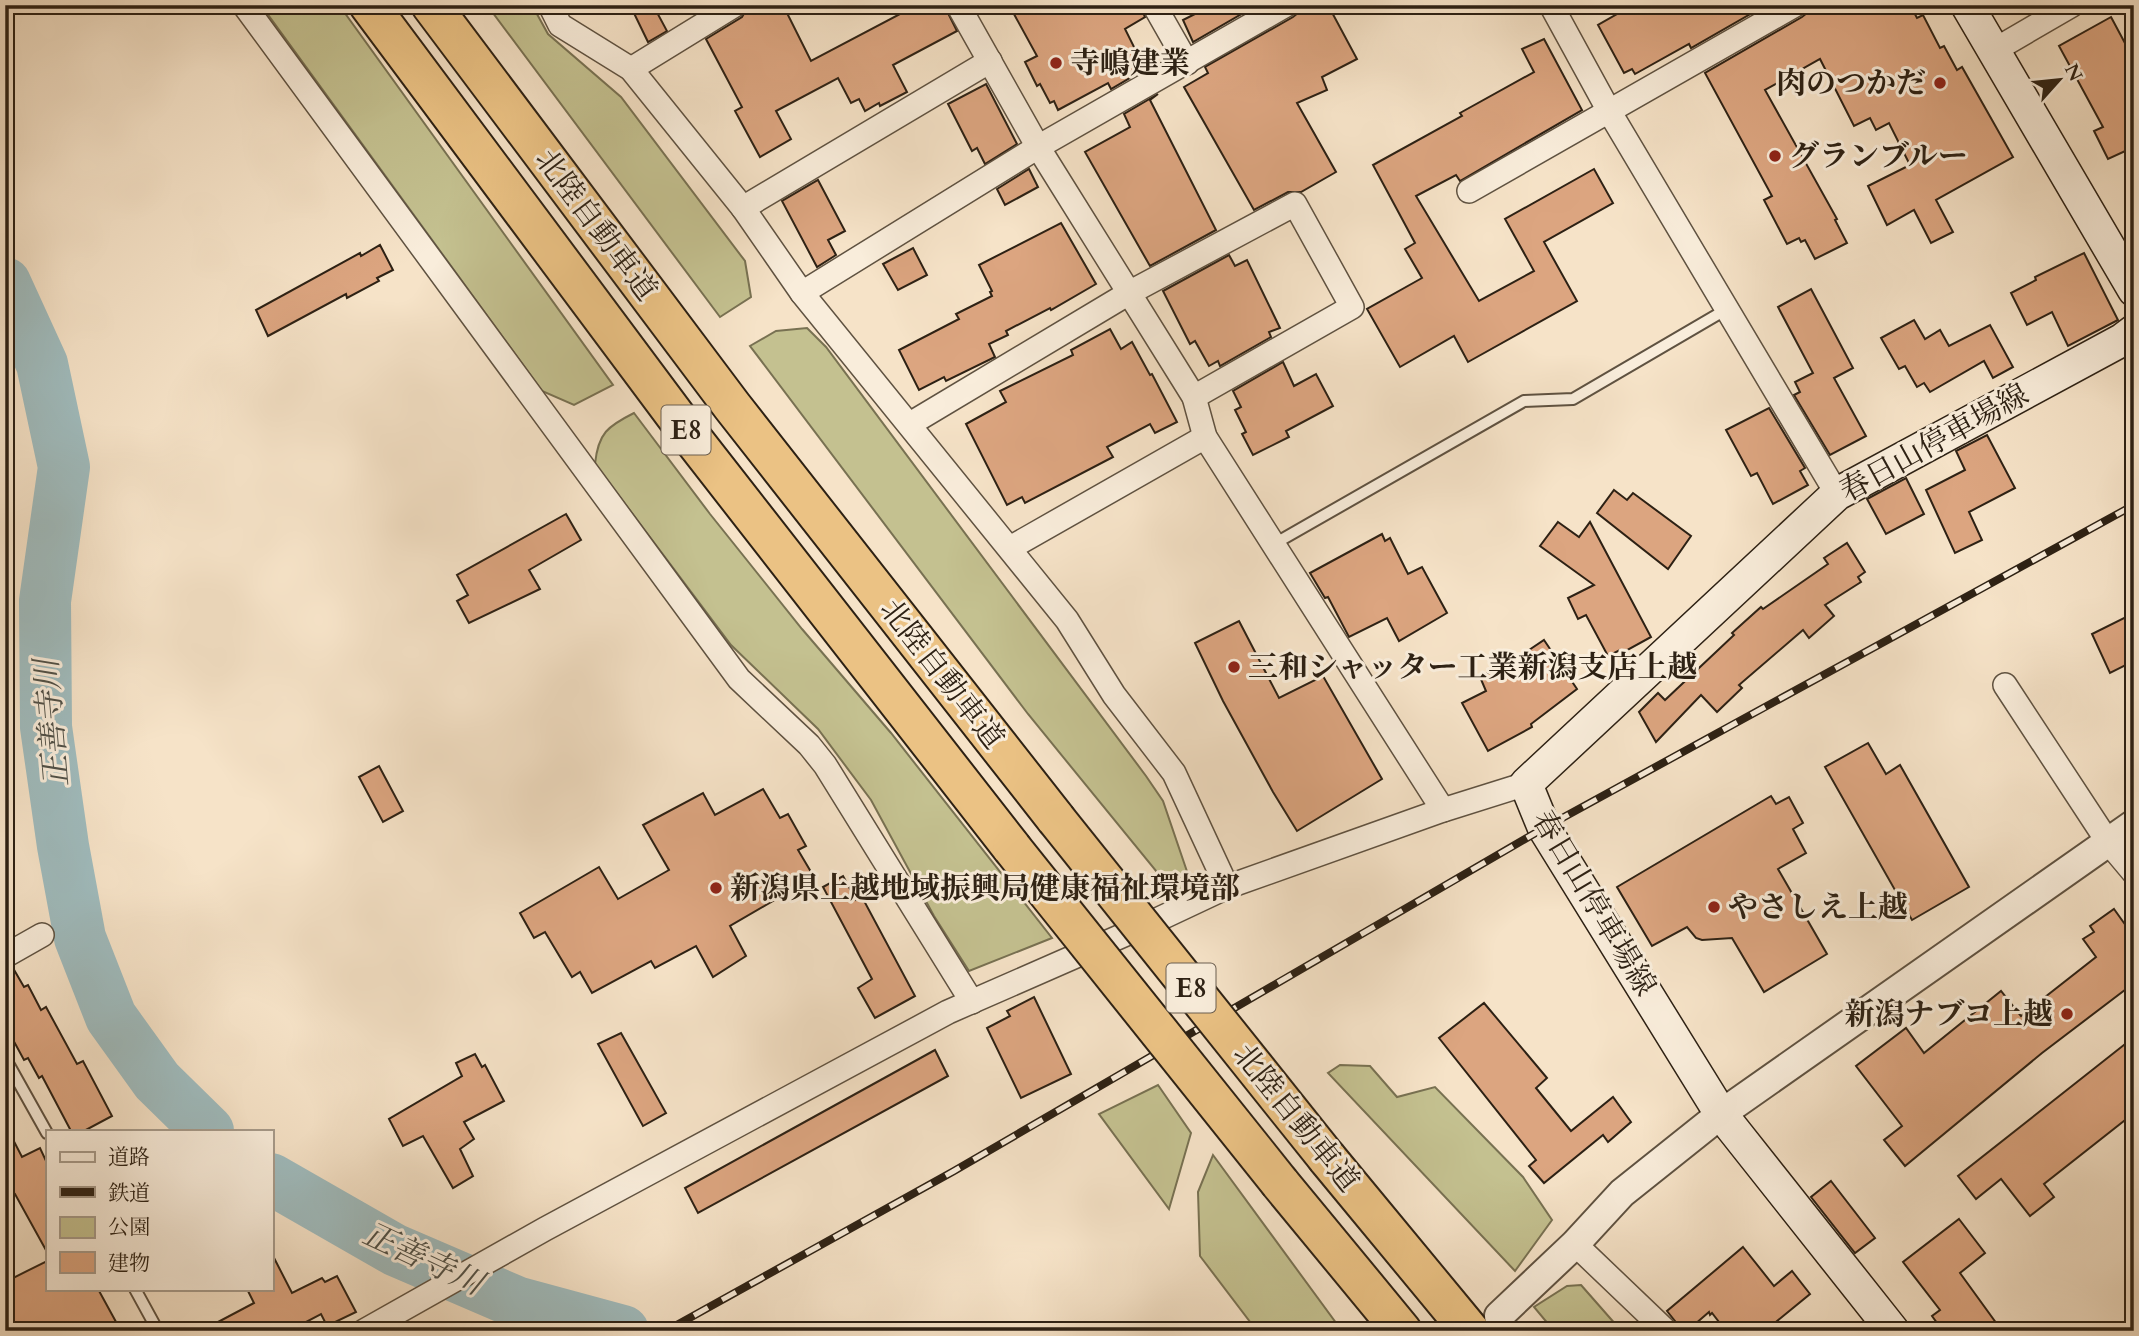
<svg xmlns="http://www.w3.org/2000/svg" width="2139" height="1336" font-family="Cardo,'Noto Serif JP',serif">
<style>
.green{fill:#c4c190;stroke:#787152;stroke-width:2}
.lines{fill:none;stroke-linecap:round;stroke-linejoin:round}
.river{stroke:#a0bcbe;stroke-width:52}
.building{fill:#dca580;stroke:#2d2114;stroke-width:2}
.service-casing{stroke:#5f5241;stroke-width:14}
.minor-casing{stroke:#5f5241;stroke-width:26}
.tertiary-casing{stroke:#5f5241;stroke-width:32}
.secondary-casing{stroke:#2d2114;stroke-width:35}
.motorway-casing{stroke:#2d2114;stroke-width:42}
.service{stroke:#f9eddb;stroke-width:10}
.minor{stroke:#f9eddb;stroke-width:23}
.tertiary{stroke:#f9eddb;stroke-width:28}
.secondary{stroke:#f9eddb;stroke-width:32}
.motorway{stroke:#ebc284;stroke-width:38}
.rail-casing{stroke:#2d2114;stroke-width:8}
.rail{stroke:#f9eddb;stroke-width:5;stroke-dasharray:16;stroke-linecap:butt}
.motorway-bridge-casing{stroke:#2d2114;stroke-width:42;stroke-linecap:butt}
.motorway-bridge{stroke:#ebc284;stroke-width:38}
.poi-dot{fill:#8f2418;stroke:#f9eddb;stroke-width:2.5}
.labels{text-anchor:middle;dominant-baseline:central;stroke-width:6;stroke-linejoin:round;paint-order:stroke}
.shield{fill:#f9eddb;stroke:#6a5e50;stroke-width:2}
.shield-label{font-size:28px;font-weight:bold;fill:#2d2114}
.poi-label{font-size:30px;font-weight:bold;fill:#2d2114;stroke:#f9eddb;text-anchor:start}
.street-label{font-size:30px;fill:#2d2114;stroke:#f9eddb}
.water-label{font-size:32px;font-style:italic;fill:#505047;stroke:#f9eddb}
</style>
<rect width="100%" height="100%" fill="#f6e3c8"/>
<filter id="stains"><feTurbulence type="fractalNoise" baseFrequency=".00286" numOctaves="4"/><feColorMatrix values="0 0 0 0 .2 0 0 0 0 .09 0 0 0 0 .02 0 0 0 .5 -.17"/></filter>
<radialGradient id="worn" r=".72"><stop offset=".6" stop-color="#630" stop-opacity="0"/><stop offset="1" stop-color="#630" stop-opacity=".3"/></radialGradient>
<!-- green -->
<g class="green">
<polygon points="261,5 339,5 613,385 574,405 542,391"/>
<polygon points="487,5 532,5 548,34 621,97 745,261 751,297 720,317"/>
<polygon points="807,328 826,347 1146,776 1163,801 1194,892 1174,893 1028,714 750,346 776,331"/>
<path d="M634 413 710 514 802 629 891 733 1052 938 969 971 934 916 871 800 818 729 731 645 595 464C598 433 608 426 634 413Z"/>
<polygon points="1340,1065 1370,1066 1397,1097 1435,1087 1523,1177 1552,1220 1515,1271 1328,1073"/>
<polygon points="1158,1085 1191,1133 1169,1209 1099,1114"/>
<polygon points="1213,1155 1342,1331 1257,1331 1200,1256 1198,1192"/>
<polygon points="1581,1285 1617,1326 1622,1331 1554,1331 1534,1307 1567,1286"/>
</g>
<g class="lines">
<!-- river -->
<g class="river">
<polyline points="5,283 42,364 64,467 45,601 46,727 63,846 80,938 111,1017 157,1081 208,1131"/>
<polyline points="271,1179 395,1250 516,1302 623,1331"/>
</g>
</g>
<!-- building -->
<g class="building">
<polygon points="630,5 653,5 667,31 648,42"/>
<polygon points="749,5 783,5 811,61 917,5 944,5 957,31 893,65 907,92 880,106 879,103 865,111 859,99 851,103 838,78 776,111 791,139 760,157 735,111 742,107 706,39 742,17"/>
<polygon points="1009,5 1140,5 1145,17 1125,29 1145,69 1111,89 1108,83 1058,110 1054,101 1050,103 1040,84 1037,86 1025,62 1037,56"/>
<polygon points="1191,5 1257,5 1193,42 1183,20 1195,14"/>
<polygon points="1300,5 1328,5 1357,59 1322,77 1327,90 1297,103 1336,172 1301,192 1288,192 1254,210 1184,87 1208,73 1205,67 1293,17 1298,13"/>
<polygon points="1633,5 1766,5 1691,48 1689,44 1635,74 1632,69 1624,73 1598,25"/>
<polygon points="1809,5 1910,5 1917,18 1923,15 1940,48 1944,46 1957,70 1962,67 2013,157 1936,200 1953,232 1931,243 1914,210 1887,225 1868,186 1910,165 1889,123 1876,130 1870,118 1854,126 1820,59 1765,90 1837,219 1835,220 1847,243 1815,259 1805,240 1801,242 1799,238 1787,244 1764,200 1772,196 1705,73 1802,17 1807,13"/>
<polygon points="2111,17 2134,60 2134,147 2108,159 2094,131 2103,127 2059,46"/>
<polygon points="1544,39 1582,110 1460,181 1456,175 1416,196 1479,301 1534,271 1505,219 1594,169 1613,203 1544,242 1577,301 1468,362 1454,336 1400,367 1367,309 1422,278 1405,249 1415,243 1373,165 1462,116 1460,113 1534,72 1522,49"/>
<polygon points="986,84 1017,144 985,164 977,148 972,151 948,104"/>
<polygon points="1158,94 1150,100 1216,230 1150,266 1085,152 1130,127 1124,114"/>
<polygon points="1029,169 1038,187 1005,205 997,189"/>
<polygon points="818,180 845,231 828,240 836,255 817,267 782,201"/>
<polygon points="1061,223 1096,284 1051,310 1050,308 1006,331 1008,335 989,344 995,357 946,381 944,377 919,390 899,350 959,319 956,314 992,296 990,292 992,291 979,265"/>
<polygon points="380,245 393,270 377,278 379,281 347,298 346,294 268,336 256,310 360,253 361,256"/>
<polygon points="913,248 927,275 898,290 883,264"/>
<polygon points="2084,253 2118,320 2068,346 2052,312 2027,325 2011,293 2036,280 2035,277"/>
<polygon points="1229,255 1235,266 1247,260 1280,328 1269,332 1271,337 1220,366 1218,361 1209,366 1195,341 1190,344 1163,291"/>
<polygon points="1811,289 1853,368 1834,378 1866,436 1830,455 1794,395 1800,392 1795,382 1813,373 1778,307"/>
<polygon points="1914,320 1925,339 1940,330 1949,346 1990,325 2013,367 1993,378 1984,361 1930,392 1924,383 1917,387 1905,366 1899,369 1881,338"/>
<polygon points="1110,329 1121,349 1132,342 1150,375 1152,374 1177,422 1155,433 1150,424 1107,447 1113,457 1025,503 1022,497 1007,505 966,424 1006,402 1000,391 1073,355 1071,350"/>
<polygon points="1283,362 1294,386 1316,374 1333,406 1286,431 1289,437 1253,455 1242,434 1246,432 1235,410 1241,407 1233,391"/>
<polygon points="1769,408 1805,468 1800,471 1808,485 1773,504 1757,473 1751,476 1726,430"/>
<polygon points="1987,435 2015,488 1969,512 1982,540 1955,553 1926,490 1965,470 1956,451"/>
<polygon points="1906,478 1924,514 1886,534 1867,499"/>
<polygon points="1614,490 1627,500 1633,493 1691,536 1668,569 1597,513"/>
<polygon points="566,514 581,540 529,570 540,589 469,623 457,601 468,595 457,575"/>
<polygon points="1558,522 1579,537 1590,522 1651,637 1622,653 1620,650 1608,656 1586,615 1578,619 1568,598 1594,585 1540,546"/>
<polygon points="1382,534 1385,541 1390,538 1408,574 1422,567 1447,613 1399,641 1387,618 1349,637 1328,597 1325,598 1310,573"/>
<polygon points="1847,543 1865,572 1858,577 1861,582 1825,605 1834,616 1809,638 1803,630 1739,685 1742,688 1717,712 1701,695 1656,742 1639,712 1658,693 1665,700 1734,635 1732,633 1761,607 1763,609 1828,564 1824,558"/>
<polygon points="2134,613 2134,661 2110,673 2092,634"/>
<polygon points="1239,621 1279,698 1323,676 1382,779 1297,831 1273,792 1223,701 1195,643"/>
<polygon points="1544,640 1577,689 1531,724 1532,727 1488,751 1462,703 1486,691 1480,677 1511,662"/>
<polygon points="1868,743 1886,774 1900,765 1969,887 1912,920 1825,767"/>
<polygon points="379,766 403,811 383,822 359,777"/>
<polygon points="763,789 780,818 788,814 806,846 798,850 814,877 730,926 746,956 713,977 696,946 655,968 651,961 592,993 580,972 572,977 545,932 534,938 520,913 599,867 618,899 669,870 643,825 703,793 715,815"/>
<polygon points="1771,796 1776,804 1789,797 1803,823 1793,829 1806,853 1778,869 1827,954 1764,992 1732,938 1702,940 1696,938 1687,927 1652,946 1617,887"/>
<polygon points="843,876 856,900 862,897 915,996 875,1018 858,988 872,979 823,887"/>
<polygon points="2114,909 2134,937 2134,983 2042,1053 1905,1166 1884,1140 1902,1126 1856,1066 1906,1028 1924,1053 2001,991 2021,1016 2096,957 2083,939 2094,932 2090,926"/>
<polygon points="13,968 24,987 28,985 41,1010 46,1007 77,1064 83,1061 112,1116 84,1131 71,1131 42,1076 39,1078 28,1058 24,1060 5,1025 5,970"/>
<polygon points="1034,997 1071,1074 1021,1098 987,1028 1010,1016 1007,1011"/>
<polygon points="1484,1003 1547,1078 1536,1088 1571,1131 1613,1097 1631,1122 1608,1142 1603,1135 1544,1183 1529,1166 1536,1160 1439,1038"/>
<polygon points="621,1033 666,1113 643,1126 598,1044"/>
<polygon points="2134,1037 2134,1113 2044,1184 2054,1197 2030,1216 2001,1179 1976,1199 1958,1176"/>
<polygon points="935,1050 948,1076 698,1213 685,1188"/>
<polygon points="475,1054 482,1067 485,1065 504,1101 464,1122 474,1139 460,1149 473,1176 453,1188 423,1136 403,1146 389,1119 462,1076 456,1063"/>
<polygon points="5,1124 22,1157 40,1148 47,1163 47,1252 15,1194 5,1199"/>
<polygon points="1831,1181 1875,1238 1855,1253 1811,1197"/>
<polygon points="1959,1219 1985,1253 1960,1273 2002,1331 1943,1331 1932,1316 1940,1310 1903,1262"/>
<polygon points="1743,1247 1774,1286 1792,1271 1810,1294 1765,1331 1726,1331 1712,1313 1710,1315 1709,1312 1687,1331 1683,1331 1667,1311"/>
<polygon points="271,1252 292,1293 322,1278 325,1282 337,1276 356,1312 327,1326 321,1314 289,1331 201,1331 254,1303 247,1289 271,1289"/>
<polygon points="47,1261 47,1289 98,1289 121,1331 14,1331 5,1314 5,1282"/>
</g>
<g class="lines">
<!-- service casing -->
<g class="service-casing">
<g id="service">
<polyline points="1274,544 1524,401 1573,399 1727,309"/>
<polyline points="5,1058 47,1133"/>
<polyline points="135,1289 158,1331"/>
</g>
</g>
<!-- minor casing -->
<g class="minor-casing">
<g id="minor">
<polyline points="244,5 739,679 809,745 825,765 972,1002"/>
<polyline points="550,5 560,25 631,69 743,208 802,293 1067,620 1114,695 1174,773 1227,887"/>
<polyline points="958,5 1038,147 1194,397 1205,437 1443,810"/>
<polyline points="1154,5 1187,63"/>
<polyline points="1551,5 1609,111 1837,494"/>
<polyline points="1993,51 2072,5"/>
<polyline points="631,69 735,5"/>
<polyline points="1469,191 1795,5"/>
<polyline points="743,208 990,61"/>
<polyline points="802,293 1038,147 1286,5"/>
<polyline points="910,424 1129,293 1295,204 1352,307 1194,397"/>
<polyline points="1010,548 1205,437"/>
<polyline points="2005,685 2108,842 2134,873"/>
<polyline points="5,956 42,935"/>
<polyline points="1575,1244 1666,1331"/>
<polyline points="364,1331 545,1229 948,1012 1142,927 1227,887 1443,810 1526,784"/>
</g>
</g>
<!-- tertiary casing -->
<g class="tertiary-casing">
<polyline id="tertiary" points="1499,1316 1575,1244 1622,1193 1721,1114 2134,824"/>
</g>
<!-- secondary casing -->
<g class="secondary-casing">
<g id="secondary">
<polyline points="1967,5 2134,290"/>
<polyline points="1893,1331 1721,1114 1544,828 1526,784 1837,494 2122,340 2134,331"/>
</g>
</g>
<!-- motorway casing -->
<g class="motorway-casing">
<g id="motorway">
<polyline points="369,5 689,434 1012,848"/>
<polyline points="431,5 732,406 1056,819"/>
<polyline points="1327,1158 1470,1331"/>
<polyline points="1280,1183 1402,1331"/>
</g>
</g>
<!-- service -->
<use href="#service" class="service"/>
<!-- minor -->
<use href="#minor" class="minor"/>
<!-- tertiary -->
<use href="#tertiary" class="tertiary"/>
<!-- secondary -->
<use href="#secondary" class="secondary"/>
<!-- motorway -->
<use href="#motorway" class="motorway"/>
<!-- rail casing -->
<g class="rail-casing">
<polyline id="rail" points="666,1331 954,1171 1544,828 2134,505"/>
</g>
<!-- rail -->
<use href="#rail" class="rail"/>
<!-- motorway-bridge casing -->
<g class="motorway-bridge-casing">
<g id="motorway-bridge">
<polyline points="1056,819 1327,1158"/>
<polyline points="1012,848 1280,1183"/>
</g>
</g>
<!-- motorway-bridge -->
<use href="#motorway-bridge" class="motorway-bridge"/>
</g>
<!-- markers -->
<g class="poi-dot">
<circle cx="1056" cy="63" r="7"/>
<circle cx="1940" cy="83" r="7"/>
<circle cx="1775" cy="156" r="7"/>
<circle cx="1234" cy="667" r="7"/>
<circle cx="716" cy="888" r="7"/>
<circle cx="1714" cy="907" r="7"/>
<circle cx="2067" cy="1014" r="7"/>
</g>
<g class="labels">
<!-- shield labels -->
<g class="shield">
<rect x="661.5" y="405.5" width="49" height="49" rx="5"/>
<rect x="1166.5" y="963.5" width="49" height="49" rx="5"/>
</g>
<g class="shield-label">
<text x="686" y="430">E8</text>
<text x="1191" y="988">E8</text>
</g>
<!-- poi labels -->
<g class="poi-label">
<text x="1070" y="63">寺嶋建業</text>
<text x="1926" y="83" text-anchor="end">肉のつかだ</text>
<text x="1789" y="156">グランブルー</text>
<text x="1248" y="667">三和シャッター工業新潟支店上越</text>
<text x="730" y="888">新潟県上越地域振興局健康福祉環境部</text>
<text x="1728" y="907">やさしえ上越</text>
<text x="2053" y="1014" text-anchor="end">新潟ナブコ上越</text>
</g>
<!-- street labels -->
<g class="street-label">
<text transform="translate(596 225) rotate(53)">北陸自動車道</text>
<text transform="translate(1934 443) rotate(-29)">春日山停車場線</text>
<text transform="translate(942 674) rotate(52)">北陸自動車道</text>
<text transform="translate(1594 903) rotate(59)">春日山停車場線</text>
<text transform="translate(1296 1118) rotate(51)">北陸自動車道</text>
</g>
<!-- water labels -->
<g class="water-label">
<text transform="translate(52 723) rotate(-95)">正善寺川</text>
<text transform="translate(423 1259) rotate(25)">正善寺川</text>
</g>
</g>
<!-- margin -->
<rect width="2139" height="1336" fill="none" stroke="#f6e3c8" stroke-width="28"/>
<rect x="7" y="7" width="2125" height="1322" fill="none" stroke="#2d2114" stroke-width="3.5"/>
<rect x="14" y="14" width="2111" height="1308" fill="none" stroke="#2d2114" stroke-width="2"/>
<!-- legend -->
<rect x="46" y="1130" width="228" height="161" fill="#f9eddb" stroke="#a79b8b" stroke-width="2"/>
<rect x="60" y="1152" width="35" height="10" fill="#f9eddb" stroke="#a79b8b" stroke-width="2"/>
<text x="108" y="1164" font-size="21" fill="#2d2114">道路</text>
<rect x="60" y="1187" width="35" height="10" fill="#2d2114" stroke="#a79b8b" stroke-width="2"/>
<text x="108" y="1200" font-size="21" fill="#2d2114">鉄道</text>
<rect x="60" y="1217" width="35" height="21" fill="#c4c190" stroke="#a79b8b" stroke-width="2"/>
<text x="108" y="1234" font-size="21" fill="#2d2114">公園</text>
<rect x="60" y="1252" width="35" height="21" fill="#dca580" stroke="#a79b8b" stroke-width="2"/>
<text x="108" y="1270" font-size="21" fill="#2d2114">建物</text>
<!-- north arrow -->
<g transform="translate(2059 80) rotate(63)" stroke="#f9eddb" stroke-width="5" paint-order="stroke">
<path d="M0-5L12 26L0 18L-12 26Z" fill="#2d2114"/>
<text y="-10" font-size="19" font-weight="bold" text-anchor="middle" fill="#2d2114">N</text>
</g>
<rect width="100%" height="100%" filter="url(#stains)"/>
<rect width="100%" height="100%" fill="url(#worn)"/>
</svg>
